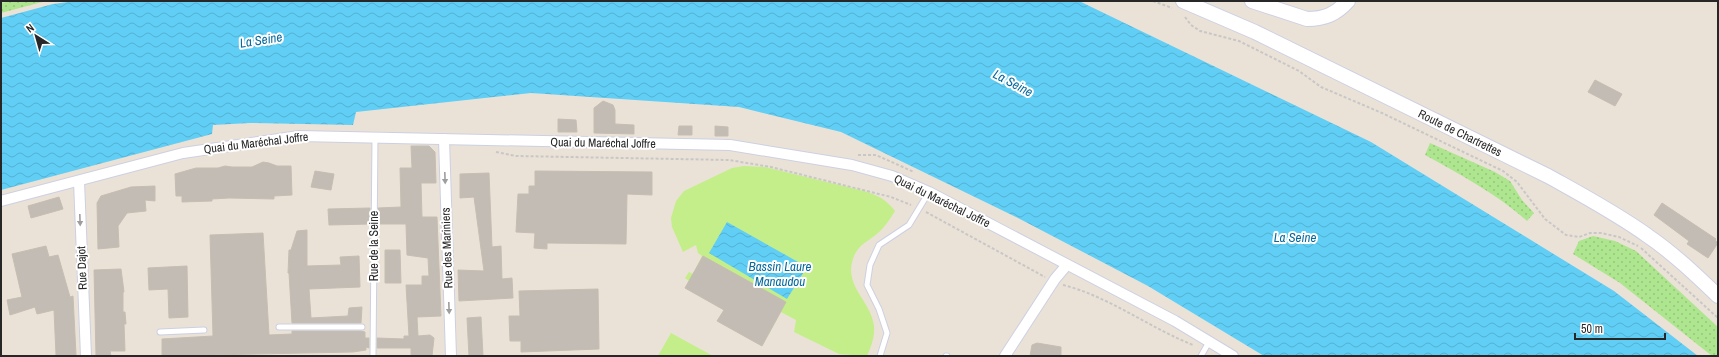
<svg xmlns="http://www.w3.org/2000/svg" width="1719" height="357" font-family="'Archivo Narrow',sans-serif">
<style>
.grass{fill:url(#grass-dots)}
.pitch{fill:#c4ee89}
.water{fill:url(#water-waves)}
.building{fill:#c2bcb4;stroke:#c6beb1}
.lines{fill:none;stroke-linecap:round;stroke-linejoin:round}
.lane-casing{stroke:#ccd0e2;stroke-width:7}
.street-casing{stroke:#ccd0e2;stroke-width:12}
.secondary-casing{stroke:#ccd0e2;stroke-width:16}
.path{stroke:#c7c7c7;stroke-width:2;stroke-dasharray:3 2;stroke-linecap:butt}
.lane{stroke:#fff;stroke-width:5}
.street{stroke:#fff;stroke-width:10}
.secondary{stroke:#fff;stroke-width:14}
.oneway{fill:#9e9e9e}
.labels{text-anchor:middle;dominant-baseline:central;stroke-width:4;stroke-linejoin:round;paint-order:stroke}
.street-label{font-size:12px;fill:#272727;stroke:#fff}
.water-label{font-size:13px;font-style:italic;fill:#05699d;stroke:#fff}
</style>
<defs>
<pattern id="grass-dots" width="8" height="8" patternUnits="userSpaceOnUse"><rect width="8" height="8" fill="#ade68f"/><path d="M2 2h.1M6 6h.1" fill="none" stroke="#95c57b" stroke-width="1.8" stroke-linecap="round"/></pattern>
<pattern id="water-waves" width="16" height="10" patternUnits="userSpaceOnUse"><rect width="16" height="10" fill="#61cef5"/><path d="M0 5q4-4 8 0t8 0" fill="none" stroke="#54b1d2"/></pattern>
</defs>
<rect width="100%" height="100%" fill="#ebe2d7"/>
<!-- grass -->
<g class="grass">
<polygon points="11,1 46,1 1,13 1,3"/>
<path d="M1430 143 1495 172 1510 181 1522 200 1534 213 1527 221C1497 194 1459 174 1425 155Z"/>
<polygon points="1593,236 1615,241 1636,251 1718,327 1718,356 1712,356 1620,283 1573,254 1579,241"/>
</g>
<!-- pitch -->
<g class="pitch">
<path d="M744 166 765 167 864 191C877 195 886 199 895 211 890 219 885 227 878 233 869 241 859 244 854 256 842 286 871 300 874 326 875 337 871 347 867 356L839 354 794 332 796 320 781 312 769 334 685 288 689 281 685 278 689 272 693 274 702 256 698 253 696 245 683 252 672 227 671 218 676 201 684 191 732 168Z"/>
<polygon points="671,333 713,356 658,356"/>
</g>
<!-- water -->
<g class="water">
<polygon points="76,1 1079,1 1371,142 1614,291 1698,356 1264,356 1148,286 1018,218 841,132 739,107 531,93 356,112 353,125 250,123 213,125 212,134 1,190 1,18 53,4"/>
<polygon points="727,222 807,267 787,299 709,253"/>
</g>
<!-- building -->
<g class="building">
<polygon points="1595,80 1622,94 1615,106 1588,92"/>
<polygon points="603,101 613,105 615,110 615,124 634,125 634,134 594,133 594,108"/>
<polygon points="558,119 576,120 577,132 558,132"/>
<polygon points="679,126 692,126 692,135 678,135"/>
<polygon points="715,126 728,127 728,136 715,136"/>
<polygon points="411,146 429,146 435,152 436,183 421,183 422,217 437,217 441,316 417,317 418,336 430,335 434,338 432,356 411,356 411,348 377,348 377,338 404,339 404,336 409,336 406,285 422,285 422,276 429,276 428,258 407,255 406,224 378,224 378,208 401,207 400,168 412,168"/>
<polygon points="263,162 269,163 277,166 291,166 292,195 274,196 274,199 229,198 212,199 212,201 182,202 182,196 176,196 175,174 196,168 218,168 225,166 232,167 252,167"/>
<polygon points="315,171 334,174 331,190 311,187"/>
<polygon points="535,171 652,172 652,195 627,194 626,244 547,243 547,249 534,248 535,233 516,232 518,194 529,194 529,186 535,186"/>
<polygon points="489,173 492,247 501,246 502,279 512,278 513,298 459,301 458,270 484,271 474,197 460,198 460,174"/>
<polygon points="155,186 155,201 145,200 146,211 127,213 118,226 119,247 98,249 97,203 101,196 131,187"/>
<polygon points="59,197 63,209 31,218 28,206"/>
<polygon points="1662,203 1716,239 1715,240 1718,243 1708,258 1687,244 1689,241 1654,215"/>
<polygon points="370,208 370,224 329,225 328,209"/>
<polygon points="307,230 307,266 341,265 340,257 359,256 360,287 309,289 311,318 348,316 349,308 362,307 361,323 292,323 289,273 288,273 289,250 291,250 297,231"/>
<polygon points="263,233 269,335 292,334 292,331 361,331 365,332 365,338 369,338 369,348 366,347 366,350 353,352 162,356 162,339 213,336 210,235"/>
<polygon points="46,246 49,257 58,255 70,297 73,296 76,355 56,355 54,310 37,314 35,307 10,315 7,300 22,297 12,254"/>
<polygon points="385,250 400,250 401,283 385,283"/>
<polygon points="703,256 786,302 762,346 717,321 724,310 685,288"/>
<polygon points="187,266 188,317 169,318 168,289 149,290 148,268"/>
<polygon points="121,269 124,292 123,292 123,312 125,312 126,324 124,324 125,351 110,351 111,356 96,356 94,270"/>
<polygon points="598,289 599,349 521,352 521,341 510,341 509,316 520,316 519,291"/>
<polygon points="481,317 483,356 469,356 467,318"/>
<polygon points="1037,343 1061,347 1061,356 1030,356 1032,345"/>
</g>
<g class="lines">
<!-- lane casing -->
<g class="lane-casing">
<g id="lane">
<polyline points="279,327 362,327"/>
<polyline points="160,332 204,330"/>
<polyline points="373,356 375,137"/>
<polyline points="880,356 887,333 879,309 867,285 870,265 879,245 909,225 929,192"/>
<polyline points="946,356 947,356"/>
<polyline points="1201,356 1209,342"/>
</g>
</g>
<!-- street casing -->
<g class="street-casing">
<g id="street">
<polyline points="444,139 451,356"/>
<polyline points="79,181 86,356"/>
<polyline points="1,201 183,153 299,136 730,145 852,165 892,176 929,192 1175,321 1233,356"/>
<polyline points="1005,356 1055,279 1066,266"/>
</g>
</g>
<!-- secondary casing -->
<g class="secondary-casing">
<g id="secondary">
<path d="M1183 1 1255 32 1548 176C1582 195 1616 213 1648 236 1673 253 1696 275 1718 296"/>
<path d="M1252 1 1307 19C1325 19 1336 14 1348 1"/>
</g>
</g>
<!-- path -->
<g class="path">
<polyline points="1153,1 1172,8"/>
<polyline points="1185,17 1191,25 1200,31 1239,41 1299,71 1321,87 1382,113 1503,171 1517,182 1545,219 1566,235 1579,237 1590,233 1601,233 1619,237 1638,246"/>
<polyline points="496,152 516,156 729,160 771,167 891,197 911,205"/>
<polyline points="858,155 876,155 914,172"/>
<polyline points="926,212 1045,277"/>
<polyline points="1641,248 1718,318"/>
<path d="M1063 285C1108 296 1150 328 1193 345"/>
</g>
<!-- lane -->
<use href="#lane" class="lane"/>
<!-- street -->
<use href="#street" class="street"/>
<!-- secondary -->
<use href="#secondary" class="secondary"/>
</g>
<!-- one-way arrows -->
<defs><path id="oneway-solid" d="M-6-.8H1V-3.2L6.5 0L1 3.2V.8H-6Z"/></defs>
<g class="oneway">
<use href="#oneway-solid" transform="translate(445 178) rotate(88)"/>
<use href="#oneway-solid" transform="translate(80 220) rotate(88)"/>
<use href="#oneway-solid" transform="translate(449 308) rotate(88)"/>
</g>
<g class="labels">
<!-- street labels -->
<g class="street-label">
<text transform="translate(1460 133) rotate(26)">Route de Chartrettes</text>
<text transform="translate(256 143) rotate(-7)">Quai du Maréchal Joffre</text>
<text transform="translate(603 143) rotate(1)">Quai du Maréchal Joffre</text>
<text transform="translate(942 201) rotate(26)">Quai du Maréchal Joffre</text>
<text transform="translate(374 246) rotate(-90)">Rue de la Seine</text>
<text transform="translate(447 248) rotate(-92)">Rue des Mariniers</text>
<text transform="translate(82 268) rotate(-92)">Rue Dajot</text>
</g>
<!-- water labels -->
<g class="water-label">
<text transform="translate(261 40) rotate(-9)">La Seine</text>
<text transform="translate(1013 83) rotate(28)">La Seine</text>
<text x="1295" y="237">La Seine</text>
<text x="780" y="266">Bassin Laure<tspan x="780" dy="15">Manaudou</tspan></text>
</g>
</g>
<!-- border -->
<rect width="1719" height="357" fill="none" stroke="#272727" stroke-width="4"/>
<!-- north arrow -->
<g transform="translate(36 36) rotate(323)" stroke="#ffffff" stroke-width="3" paint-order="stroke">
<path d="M0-3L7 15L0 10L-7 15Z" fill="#272727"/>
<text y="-6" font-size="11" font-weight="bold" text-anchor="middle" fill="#272727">N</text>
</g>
<!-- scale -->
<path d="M1575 333v6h90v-6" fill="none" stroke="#272727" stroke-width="2"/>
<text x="1581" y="333" font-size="12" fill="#272727" stroke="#ffffff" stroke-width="3" paint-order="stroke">50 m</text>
</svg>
